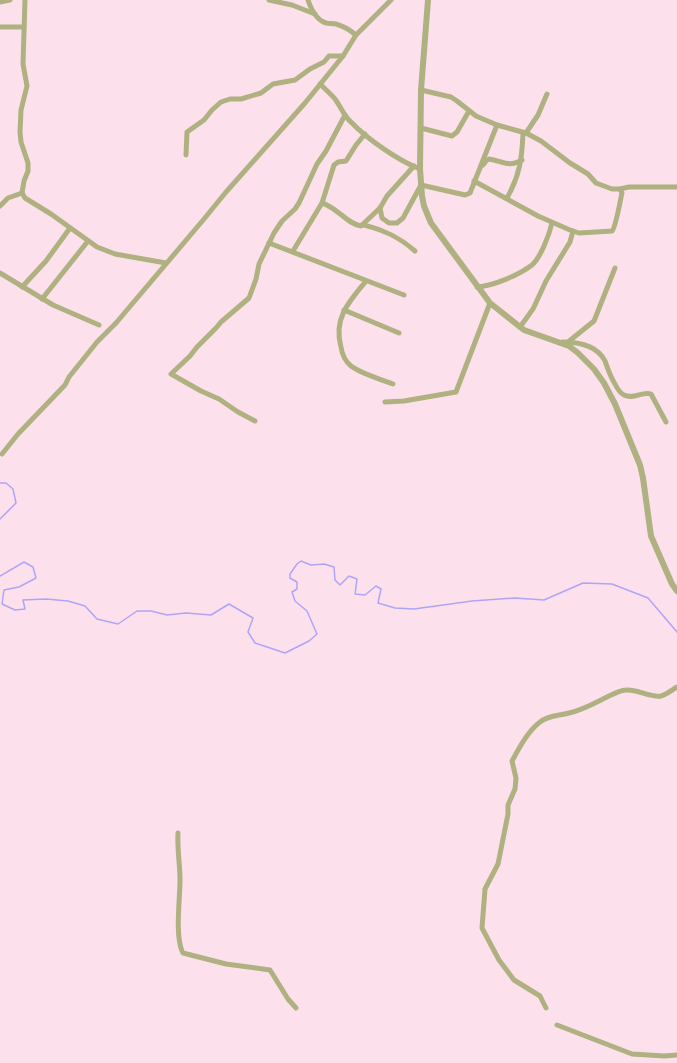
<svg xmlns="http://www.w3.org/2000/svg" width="677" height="1063" font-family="'Archivo Narrow',sans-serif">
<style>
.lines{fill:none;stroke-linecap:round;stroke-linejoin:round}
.stream{stroke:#afa4f8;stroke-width:1.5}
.minor{stroke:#afb180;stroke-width:5}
.tertiary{stroke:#afb180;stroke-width:6}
</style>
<rect width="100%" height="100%" fill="#fce1ed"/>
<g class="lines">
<!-- stream -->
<g class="stream">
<polyline points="0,483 6,483 13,489 16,503 0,519"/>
<polyline points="0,576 24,562 33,567 36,578 19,587 4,590 2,604 15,610 25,609 23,600 46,599 68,601 85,606 97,619 118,624 137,611 151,611 167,615 186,613 211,615 229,604 253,618 248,632 255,643 285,653 309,641 317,634 307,611 295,601 292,592 297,589 297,582 290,578 290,574 297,564 301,561 311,565 324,564 334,567 335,580 340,585 349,576 357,579 355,594 365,595 376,586 381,589 378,603 395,608 414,609 472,601 515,598 544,600 583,583 612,584 648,598 677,632"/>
</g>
<!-- minor -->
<g class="minor">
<polyline points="25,0 23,64 27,86 21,110 20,132 21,142 28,163 28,171 24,181 22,193 25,198 51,214 97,247 115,254 166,263"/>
<polyline points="269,0 292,5 315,14"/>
<path d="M308 0C311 9 316 20 326 23 329 24 332 23 336 24 343 26 350 30 356 35"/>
<polyline points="0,2 10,0"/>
<polyline points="0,27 24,27"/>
<path d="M320 84C325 89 331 94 335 99 341 107 344 116 351 122 367 139 399 161 420 169"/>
<polyline points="421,90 451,97 457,101 476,116 497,125 526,133 538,115 547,94"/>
<polyline points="421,128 452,136 457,132 469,111"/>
<polyline points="526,133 541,141 570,163 588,174 596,183 612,189 620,189 629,187 677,187"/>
<polyline points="186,155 187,132 204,120 212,110 221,102 230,99 241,99 261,93 273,84 295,80 310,69 324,62 329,56 343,56"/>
<path d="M483 165 486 161 489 159C503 161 508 168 522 160"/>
<path d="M474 181 538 216 570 230 579 233 612 231C616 227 620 201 622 193L620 189"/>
<path d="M507 198C520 175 522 158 523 133"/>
<path d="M322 203C338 208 347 224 361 226L380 208 387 196 414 166"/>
<polyline points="0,206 8,198 22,193"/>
<polyline points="380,208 382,218 389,223 397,223 403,218 421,185 465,195 470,193 497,125"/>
<path d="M364 225C384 230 399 237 415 251"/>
<polyline points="269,243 404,295"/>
<polyline points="293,251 322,203 334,165 338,162 346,161 356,145 365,134"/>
<polyline points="0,273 53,305 99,325"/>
<path d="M366 281C349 301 333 319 341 347 342 354 345 361 351 366 360 373 382 380 393 384"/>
<polyline points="22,287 46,261 70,228"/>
<path d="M477 287C493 286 519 275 532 265 541 257 549 235 552 223"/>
<polyline points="42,299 88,241"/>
<polyline points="344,310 399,333"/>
<polyline points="520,327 533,309 546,281 570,242 573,231"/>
<path d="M562 342C578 342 597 345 605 361 608 369 610 376 615 384 617 388 620 393 624 395 634 400 642 391 651 394L666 422"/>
<polyline points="568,342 594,321 615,268"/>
<polyline points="385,402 404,401 456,392 490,303"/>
<polyline points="255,421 238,412 219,399 201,391 171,374 190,356 197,347 216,328 221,322 249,298 256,279 259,264 274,233 282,221 295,209 299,203 317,164 326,151 345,115"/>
<polyline points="2,454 18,434 65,385 69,377 97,342 116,323 204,219 226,192 305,103 343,56 356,35 391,0"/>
<path d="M178 833C177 848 180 864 180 880 180 899 175 934 182 951L183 953 226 964 270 970 288 999 296 1008"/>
<path d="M546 1008 540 996 514 980 499 960 482 928 485 889 498 864 508 814V805L515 789 516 778 512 761C519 748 528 731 540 722 549 715 559 716 569 713 584 710 598 701 611 695 616 693 621 690 626 690 637 689 651 698 661 696 667 694 672 690 677 687"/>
<polyline points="557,1025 632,1054 664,1056 677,1055"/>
</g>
<!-- tertiary -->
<polyline class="tertiary" points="428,0 421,90 420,169 422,196 424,206 431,223 490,303 524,330 569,346 578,353 594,369 604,383 615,404 640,465 643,478 651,536 672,584 677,591"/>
</g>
</svg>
